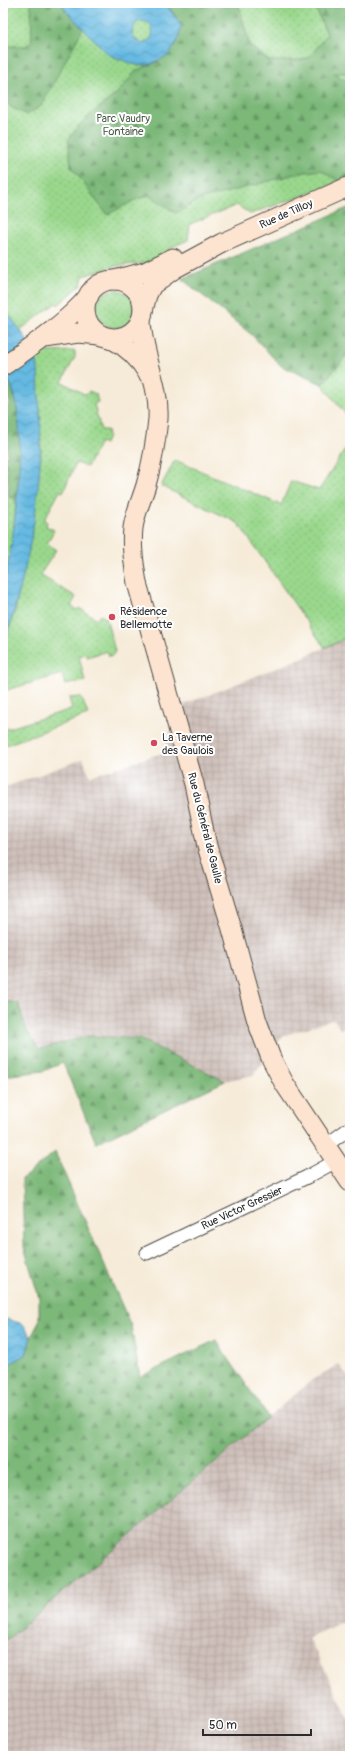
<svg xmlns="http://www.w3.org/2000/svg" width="353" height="1759" font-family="Pangolin,sans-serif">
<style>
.industrial{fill:url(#industrial-grid)}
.grass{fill:url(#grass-dots);stroke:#62825c}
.forest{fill:url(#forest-firs);stroke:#537252}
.water{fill:url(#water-waves);stroke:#487286;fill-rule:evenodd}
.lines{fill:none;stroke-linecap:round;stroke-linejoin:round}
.street-casing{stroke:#494845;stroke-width:15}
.secondary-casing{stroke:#494845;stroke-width:21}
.street{stroke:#fff;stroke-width:13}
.secondary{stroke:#fde4d0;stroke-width:19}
.poi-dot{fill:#d1495b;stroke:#fff;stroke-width:1.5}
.labels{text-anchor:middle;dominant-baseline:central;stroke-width:4;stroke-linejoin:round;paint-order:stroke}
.park-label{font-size:11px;fill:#4c5f48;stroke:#fff}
.street-label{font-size:11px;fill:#2b2b2b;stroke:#fff}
.poi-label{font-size:11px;fill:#2b2b2b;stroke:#fff;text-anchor:start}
</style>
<defs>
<pattern id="industrial-grid" width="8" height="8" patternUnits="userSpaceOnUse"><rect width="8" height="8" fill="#cfc0ba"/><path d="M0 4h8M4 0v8" fill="none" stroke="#b2a5a0"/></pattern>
<pattern id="grass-dots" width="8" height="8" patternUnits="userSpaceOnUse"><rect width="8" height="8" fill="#9ad88d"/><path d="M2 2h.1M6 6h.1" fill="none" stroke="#85ba7a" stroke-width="1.8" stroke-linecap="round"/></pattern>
<pattern id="forest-firs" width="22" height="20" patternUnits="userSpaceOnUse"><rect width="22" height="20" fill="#7bb878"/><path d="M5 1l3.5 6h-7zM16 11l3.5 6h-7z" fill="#659663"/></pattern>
<pattern id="water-waves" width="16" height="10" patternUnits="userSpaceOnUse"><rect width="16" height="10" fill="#65b9e2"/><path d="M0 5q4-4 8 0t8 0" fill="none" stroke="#5397b7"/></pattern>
</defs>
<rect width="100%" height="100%" fill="#fff"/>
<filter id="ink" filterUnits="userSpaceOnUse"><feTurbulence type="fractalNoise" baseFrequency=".025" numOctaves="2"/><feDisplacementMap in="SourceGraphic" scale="8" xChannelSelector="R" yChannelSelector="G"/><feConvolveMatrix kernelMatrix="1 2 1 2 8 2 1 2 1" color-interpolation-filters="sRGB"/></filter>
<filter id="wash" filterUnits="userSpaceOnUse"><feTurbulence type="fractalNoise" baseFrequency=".012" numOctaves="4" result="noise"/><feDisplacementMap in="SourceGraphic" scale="16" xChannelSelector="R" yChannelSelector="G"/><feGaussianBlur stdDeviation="0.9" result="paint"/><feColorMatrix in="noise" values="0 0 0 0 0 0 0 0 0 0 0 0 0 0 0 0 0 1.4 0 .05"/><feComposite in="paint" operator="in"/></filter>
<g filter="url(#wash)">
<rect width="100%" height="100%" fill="#f6ebd8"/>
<!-- industrial -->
<g class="industrial">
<polygon points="350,636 350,1026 340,1029 334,1019 283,1036 253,1075 225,1081 140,1039 89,1036 39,1049 28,1028 26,1028 18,1003 3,1001 3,788 83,759 90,776 162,753 183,705 299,659"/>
<polygon points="339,1364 350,1380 350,1618 309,1638 350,1721 350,1756 3,1756 3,1643 312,1380"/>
</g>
<!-- grass -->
<g class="grass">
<path d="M3 3H350V176C318 192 283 202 250 214L237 205 190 224 188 240 174 246 159 257 146 263 115 266 83 276 81 285 58 305 57 303 52 306 20 330 3 307Z"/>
<circle cx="115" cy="309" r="19"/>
<polygon points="75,351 75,357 62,382 86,395 89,391 96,394 98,402 94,404 101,430 107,430 108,437 105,444 100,442 87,467 76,463 63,492 60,491 44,520 47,522 46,526 54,530 47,544 56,550 40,575 76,597 71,606 77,610 79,608 97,619 100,615 106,618 115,651 113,655 109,656 107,651 87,657 86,654 79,656 85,681 65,685 62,674 3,691 3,646 16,608 41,456 40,410 35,356 39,352"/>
<polygon points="350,352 350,420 322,384"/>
<polygon points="350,438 350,636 325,648 238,523 161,486 175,460 281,505 291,481 319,490 346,448"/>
<polygon points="8,495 16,500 13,538 3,589 3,525 6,525"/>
<polygon points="79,697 83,701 88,715 3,746 3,719 6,729 72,709 69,698"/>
</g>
<!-- forest -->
<g class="forest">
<polygon points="31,3 61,3 67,12 83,28 42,105 27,115 11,107 3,96 3,49 6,46 26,46 32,41"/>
<polygon points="165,3 238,3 250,46 269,61 300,60 310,57 327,34 313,3 350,3 350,73 334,73 350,83 350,176 339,181 321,170 299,173 199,200 176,213 149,195 135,200 107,215 71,166 68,140 80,124 117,93 137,70 158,62 177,18"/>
<polygon points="350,207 350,352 322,384 281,366 252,335 182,279"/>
<path d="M10 382C24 419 21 461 16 500L8 495V481L3 472V458L7 456V446L3 439V410L10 404 3 387Z"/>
<polygon points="3,1001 18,1003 26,1028 39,1049 89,1036 140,1039 225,1081 96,1143 63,1063 43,1071 3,1076"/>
<polygon points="55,1152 131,1326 140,1377 216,1340 268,1417 3,1643 3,1366 6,1366 26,1355 31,1337 39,1322 39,1298 24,1247 22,1179"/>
</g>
<!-- water -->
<g class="water">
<path d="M61 3H165L181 25 179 38 169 55 149 65H136L109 55 67 12ZM140 21C151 21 155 29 151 39L142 44 133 37 132 31 136 23Z"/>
<path d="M3 307C14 322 27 337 35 355 40 367 38 384 39 397 46 481 30 566 3 646 3 627 1 606 3 588 6 572 10 556 12 540 17 506 30 397 3 373V327L10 337 11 336 3 324Z"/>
<polygon points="3,1318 23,1324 31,1337 26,1355 6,1366 3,1366"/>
</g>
</g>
<g filter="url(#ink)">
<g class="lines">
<!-- street casing -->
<g class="street-casing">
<g id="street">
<polyline points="325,1146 350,1128"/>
<polyline points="147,1253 307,1177 336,1161"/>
</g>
</g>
<!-- secondary casing -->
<g class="secondary-casing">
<g id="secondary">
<polyline points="115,280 145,272 173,258"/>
<circle cx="114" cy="309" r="29"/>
<polyline points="143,311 147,295 152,285 174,269 222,243 350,186"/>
<path d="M141 320C142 354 160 385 158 419 156 440 152 464 146 485 142 499 135 513 133 528 131 547 134 564 137 583L194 784 207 846 232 929 257 1021 271 1058 284 1083 350 1182"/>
<polyline points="45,338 78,333 100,335"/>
<path d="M110 338C126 346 140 359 149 375"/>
<path d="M3 366C33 345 65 324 89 296"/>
</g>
</g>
<!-- street -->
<use href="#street" class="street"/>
<!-- secondary -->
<use href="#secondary" class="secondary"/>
</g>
</g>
<!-- markers -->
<g class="poi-dot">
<circle cx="112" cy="617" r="4"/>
<circle cx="154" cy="743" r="4"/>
</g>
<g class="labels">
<!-- park labels -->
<g class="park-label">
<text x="123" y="118">Parc Vaudry<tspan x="123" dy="13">Fontaine</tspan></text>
</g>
<!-- street labels -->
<g class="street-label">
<text transform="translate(286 214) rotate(-24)">Rue de Tilloy</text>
<text transform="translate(205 828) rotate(76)">Rue du Général de Gaulle</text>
<text transform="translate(242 1208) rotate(-25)">Rue Victor Gressier</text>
</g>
<!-- poi labels -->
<g class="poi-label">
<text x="120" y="611">Résidence<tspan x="120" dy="13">Bellemotte</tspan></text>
<text x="162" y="737">La Taverne<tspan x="162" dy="13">des Gaulois</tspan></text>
</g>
</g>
<!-- margin -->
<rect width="353" height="1759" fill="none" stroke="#fff" stroke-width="16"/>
<!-- scale -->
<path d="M203 1729v6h108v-6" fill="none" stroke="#2b2b2b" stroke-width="2"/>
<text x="209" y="1729" font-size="12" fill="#2b2b2b" stroke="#ffffff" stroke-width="3" paint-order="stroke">50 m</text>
</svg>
